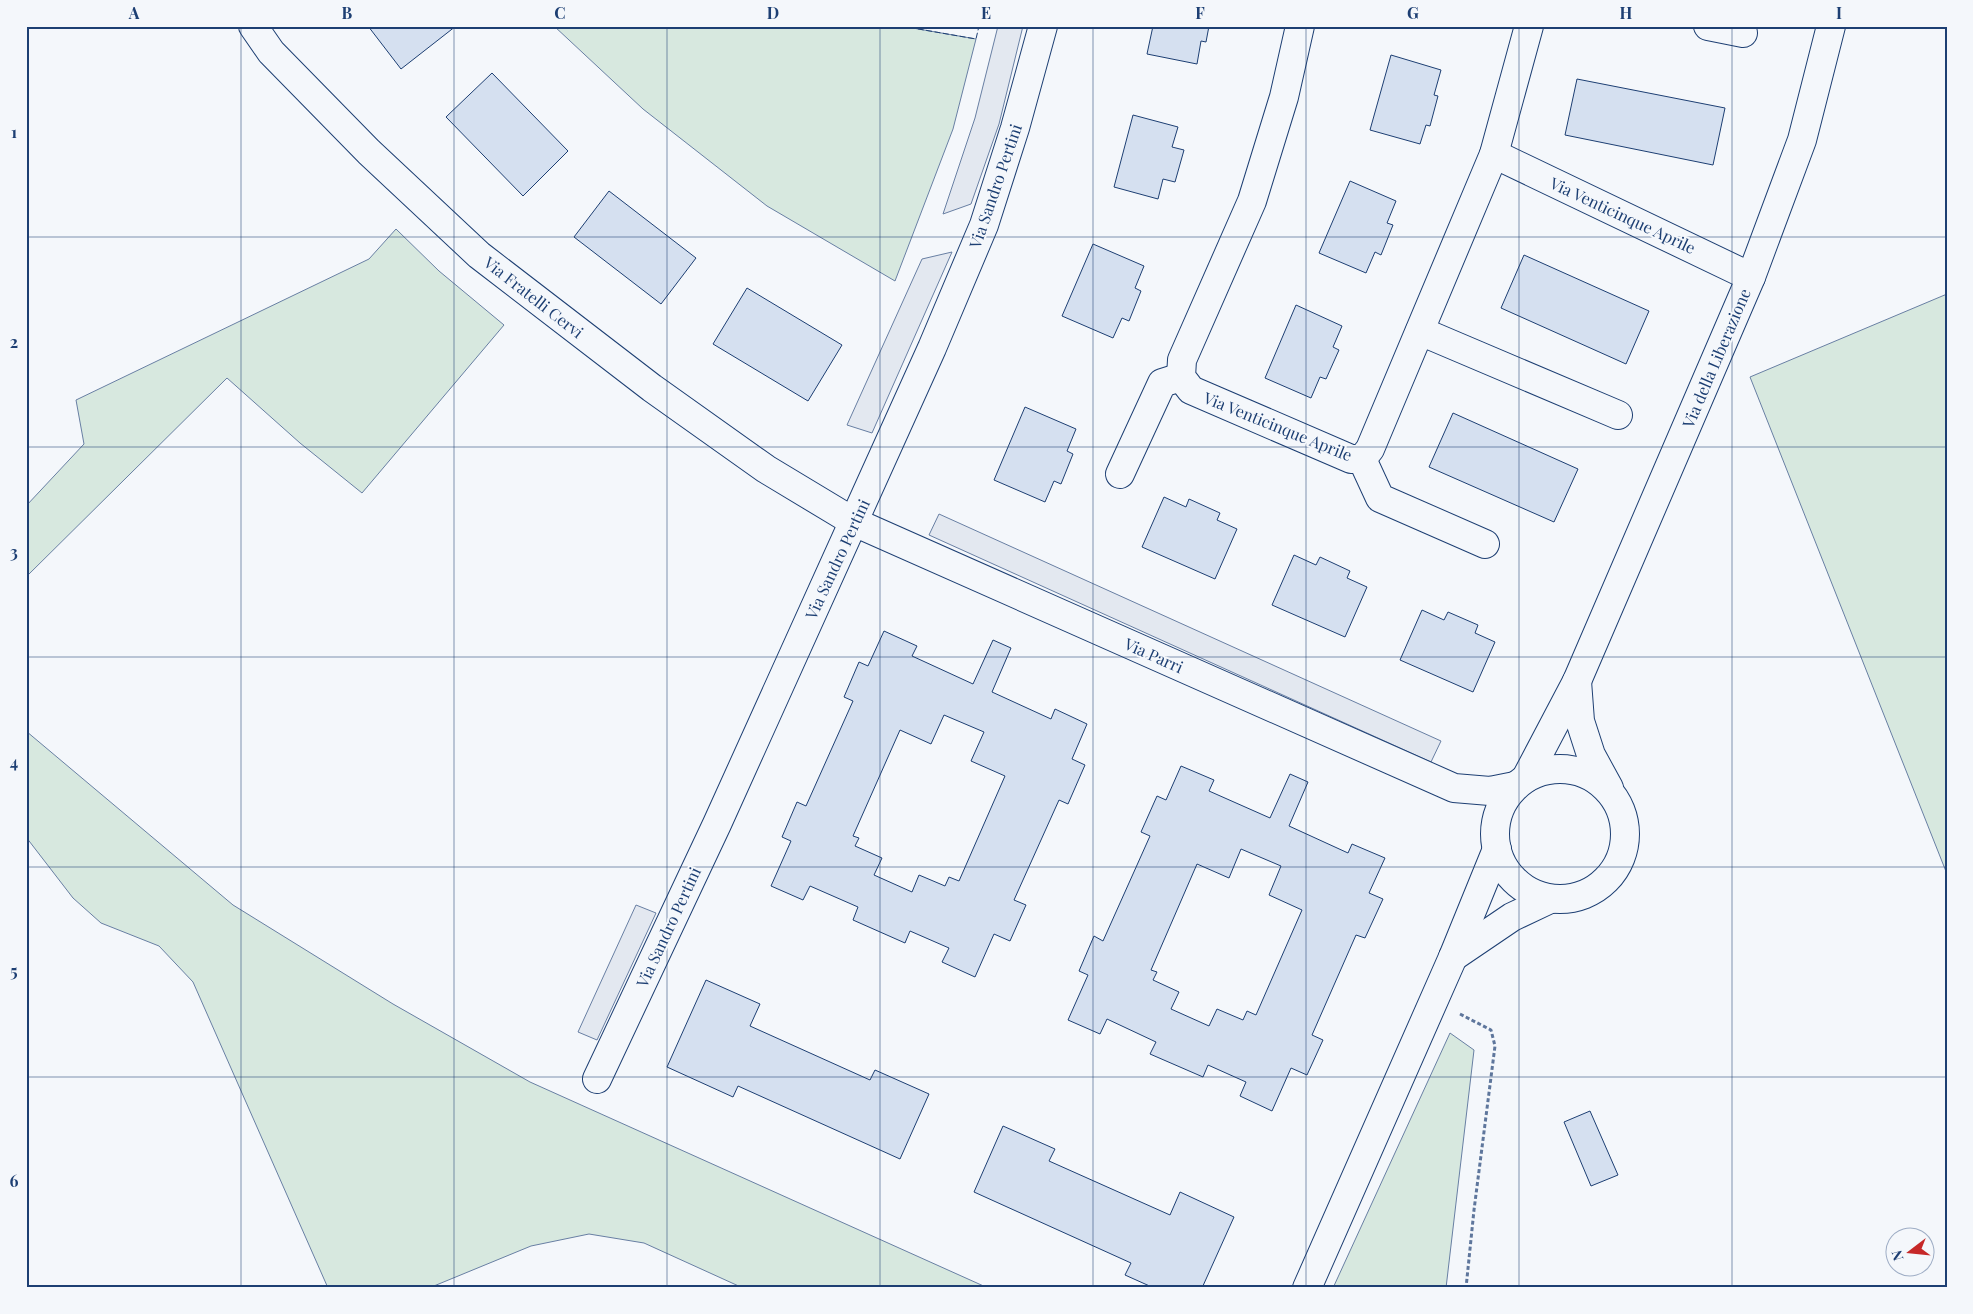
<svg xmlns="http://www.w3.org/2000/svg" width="1973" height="1314" font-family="'Playfair Display',serif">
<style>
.green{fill:#d7e8df;stroke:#687fa3}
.parking{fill:#e3e8f0;stroke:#687fa3}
.building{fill:#d5e0f0;stroke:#1d3f73;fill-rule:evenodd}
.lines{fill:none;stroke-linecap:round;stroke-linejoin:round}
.minor-casing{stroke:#1d3f73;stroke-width:30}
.path{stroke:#5e769c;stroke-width:3;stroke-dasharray:4 2.5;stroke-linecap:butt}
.minor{stroke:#f4f7fb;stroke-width:28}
.fence{stroke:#1d3f73;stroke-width:1;stroke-dasharray:6 2.5;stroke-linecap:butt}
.grid{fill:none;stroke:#1d3f73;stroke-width:1;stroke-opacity:0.55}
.labels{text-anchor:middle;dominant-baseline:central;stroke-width:4;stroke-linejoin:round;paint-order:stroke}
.street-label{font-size:16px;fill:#1d3f73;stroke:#f4f7fb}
.neatline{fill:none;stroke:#1d3f73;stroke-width:2}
.grid-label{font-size:16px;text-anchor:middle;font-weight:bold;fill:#1d3f73}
</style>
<rect width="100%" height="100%" fill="#f4f7fb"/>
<!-- green -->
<g class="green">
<polygon points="554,26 901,26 976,39 953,129 895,281 767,206 643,109"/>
<polygon points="396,229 439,271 504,325 362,493 300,443 227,378 26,577 26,506 84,444 76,400 369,259"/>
<polygon points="1947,294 1947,874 1750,377"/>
<polygon points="26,731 233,905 393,1004 530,1082 988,1288 743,1288 644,1243 589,1234 531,1246 429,1288 328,1288 193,982 159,946 101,923 73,898 26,837"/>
<polygon points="1450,1033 1474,1050 1446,1288 1333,1288"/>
</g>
<!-- parking -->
<g class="parking">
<polygon points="998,26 1023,26 999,124 971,204 943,214 975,118"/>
<polygon points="952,252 872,433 847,425 922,259"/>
<polygon points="939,514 1441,741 1431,762 929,535"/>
<polygon points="636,905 656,913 597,1040 578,1032"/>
</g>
<!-- building -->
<g class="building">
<polygon points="368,26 456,26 401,69"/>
<polygon points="1153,26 1209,26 1206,42 1201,41 1197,64 1147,54"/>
<polygon points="1391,55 1441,70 1434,95 1438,96 1430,126 1426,125 1420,144 1370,130"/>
<polygon points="492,73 568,151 523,196 446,117"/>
<polygon points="1577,79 1725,108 1713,165 1565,135"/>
<polygon points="1133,115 1178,127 1172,147 1184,150 1175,182 1163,179 1158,199 1114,187"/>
<polygon points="1350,181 1396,201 1387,223 1393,225 1381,255 1375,252 1366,273 1319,253"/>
<polygon points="609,191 696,258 661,304 574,237"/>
<polygon points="1093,244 1144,266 1135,288 1141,291 1129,321 1122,318 1113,338 1062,316"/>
<polygon points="1524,255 1649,311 1626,364 1501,308"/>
<polygon points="747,288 842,345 808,401 713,344"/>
<polygon points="1296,305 1342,326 1333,347 1339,350 1326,379 1320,377 1311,398 1265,378"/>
<polygon points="1025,407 1076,429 1067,451 1073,454 1061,484 1054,481 1045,502 994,480"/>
<polygon points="1453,413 1578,469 1554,522 1429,467"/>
<polygon points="1164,497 1186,507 1189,499 1220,513 1217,520 1237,529 1215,579 1142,547"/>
<polygon points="1294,555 1316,565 1320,557 1350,571 1347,578 1367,587 1345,637 1272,605"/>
<polygon points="1422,610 1444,620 1448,612 1478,625 1475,633 1495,642 1473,692 1400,660"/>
<path d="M884 631 917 646 912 656 973 684 993 640 1011 648 992 692 1051 719 1055 709 1087 724 1072 759 1085 765 1068 804 1059 800 1014 900 1026 905 1010 941 994 934 975 977 942 962 949 948 910 931 905 943 853 920 858 907 810 886 803 900 771 886 791 841 782 837 797 802 806 806 853 701 844 697 859 662 868 666ZM944 715 984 732 971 761 1005 776 959 881 949 877 945 886 919 875 912 892 874 875 882 858 855 846 859 838 853 836 900 730 931 744Z"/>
<path d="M1181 766 1214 780 1209 791 1270 818 1290 774 1308 782 1289 826 1348 853 1352 844 1385 858 1369 893 1383 899 1365 938 1356 935 1312 1035 1323 1040 1307 1075 1291 1068 1272 1111 1240 1096 1246 1082 1208 1065 1203 1077 1150 1054 1156 1042 1107 1019 1100 1034 1068 1020 1088 975 1079 971 1094 936 1103 941 1150 836 1141 832 1157 796 1166 800ZM1241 849 1281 866 1269 895 1302 910 1256 1015 1247 1011 1243 1020 1217 1009 1209 1026 1171 1009 1179 992 1153 980 1157 972 1151 970 1197 864 1229 878Z"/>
<polygon points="706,980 760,1004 750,1026 870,1080 875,1070 929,1094 900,1159 738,1086 733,1097 667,1067"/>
<polygon points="1590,1111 1618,1175 1591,1186 1564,1122"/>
<polygon points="1003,1126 1055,1149 1049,1161 1170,1215 1180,1192 1234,1217 1202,1288 1154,1288 1125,1275 1131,1263 974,1192"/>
</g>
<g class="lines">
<!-- minor casing -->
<g class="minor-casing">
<g id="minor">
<polyline points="253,26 271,52 369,152 479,255 652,388 766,469 854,522 1454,788 1490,791 1515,786"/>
<polyline points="1300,26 1284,97 1252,201 1182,360 1181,377 1191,390 1351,459 1362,459 1370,449 1494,154 1529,26"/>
<polyline points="1708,26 1743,33"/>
<polyline points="1494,154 1751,277"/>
<polyline points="1420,331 1618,415"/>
<polyline points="1362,459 1380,498 1485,544"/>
<polyline points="1120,474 1162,383 1181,377"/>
<polyline points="1577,681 1580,721 1591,755 1609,788"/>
<circle cx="1560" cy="834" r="65"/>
<polyline points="1526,778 1577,681 1751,277 1802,140 1831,26"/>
<polyline points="1453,957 1512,917 1550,899"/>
<polyline points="597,1079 717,824 932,348 984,225 1015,128 1043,26"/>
<polyline points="1307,1288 1453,957 1497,849"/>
</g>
</g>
<!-- path -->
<polyline class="path" points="1460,1014 1491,1030 1495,1046 1474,1210 1466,1288"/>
<!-- minor -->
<use href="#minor" class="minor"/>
<!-- fence -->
<polyline class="fence" points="901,26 976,39 979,26"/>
</g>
<!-- grid -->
<path class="grid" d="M241 26V1288M454 26V1288M667 26V1288M880 26V1288M1093 26V1288M1306 26V1288M1519 26V1288M1732 26V1288M26 237H1947M26 447H1947M26 657H1947M26 867H1947M26 1077H1947"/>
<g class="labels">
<!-- street labels -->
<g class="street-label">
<text transform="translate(995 186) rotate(-71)">Via Sandro Pertini</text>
<text transform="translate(1623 215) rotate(25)">Via Venticinque Aprile</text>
<text transform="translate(534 297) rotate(38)">Via Fratelli Cervi</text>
<text transform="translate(1716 358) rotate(-67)">Via della Liberazione</text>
<text transform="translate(1278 426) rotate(22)">Via Venticinque Aprile</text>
<text transform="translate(837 559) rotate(-65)">Via Sandro Pertini</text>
<text transform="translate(1154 655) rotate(24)">Via Parri</text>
<text transform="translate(668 927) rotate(-65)">Via Sandro Pertini</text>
</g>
</g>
<!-- border -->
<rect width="1973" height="1314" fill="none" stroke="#f4f7fb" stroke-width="55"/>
<!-- north arrow -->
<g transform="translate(1910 1252) rotate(254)"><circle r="24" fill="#f4f7fb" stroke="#9eadc5"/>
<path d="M0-4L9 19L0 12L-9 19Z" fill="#c62828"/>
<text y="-8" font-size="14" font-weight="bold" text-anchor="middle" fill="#1d3f73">N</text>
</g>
<rect x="28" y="28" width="1918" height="1258" class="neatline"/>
<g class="grid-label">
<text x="134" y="19">A</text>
<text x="347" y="19">B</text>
<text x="560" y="19">C</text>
<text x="773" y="19">D</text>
<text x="986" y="19">E</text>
<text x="1200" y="19">F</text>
<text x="1413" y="19">G</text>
<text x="1626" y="19">H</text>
<text x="1839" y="19">I</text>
<text x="14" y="138">1</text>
<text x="14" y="348">2</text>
<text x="14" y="558">3</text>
<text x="14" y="768">4</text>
<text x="14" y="977">5</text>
<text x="14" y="1187">6</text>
</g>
</svg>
